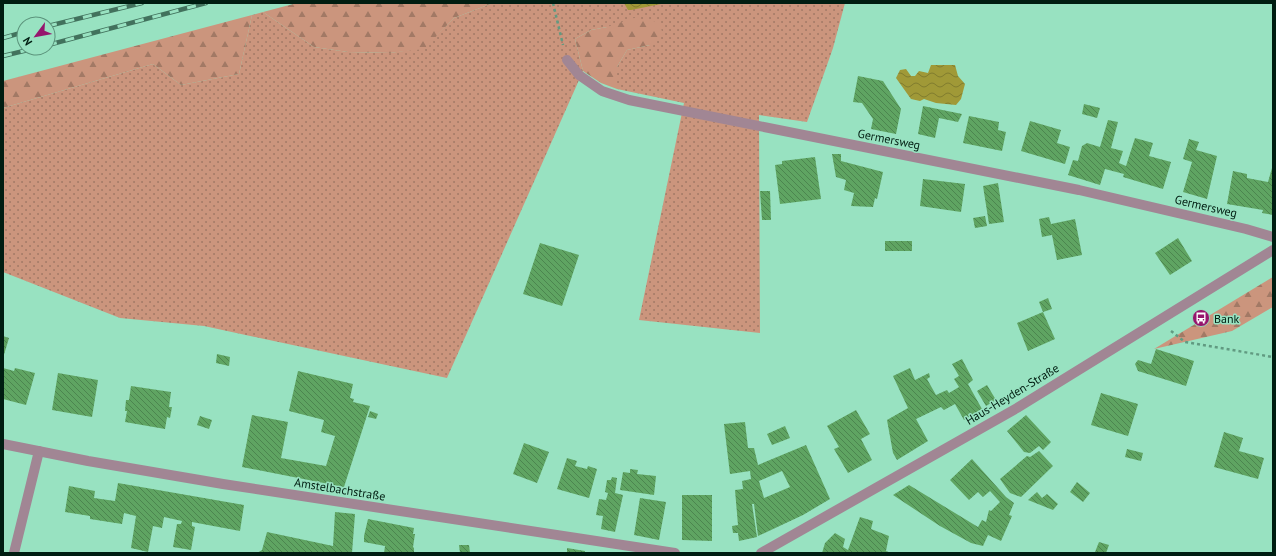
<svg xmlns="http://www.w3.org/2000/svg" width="1276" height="556" font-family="'PT Sans',sans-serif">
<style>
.grass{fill:url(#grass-dots)}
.forest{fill:url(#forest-firs)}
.water{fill:url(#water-waves)}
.building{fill:url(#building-back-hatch);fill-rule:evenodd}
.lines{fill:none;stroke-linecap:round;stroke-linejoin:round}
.path{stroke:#619a81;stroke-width:2.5;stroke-dasharray:3 3;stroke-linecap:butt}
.minor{stroke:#a18694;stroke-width:10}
.tertiary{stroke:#a18694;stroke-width:10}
.rail-casing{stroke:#42725d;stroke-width:4.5}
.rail{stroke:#98e2c1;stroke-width:3;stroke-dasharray:9;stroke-linecap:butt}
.labels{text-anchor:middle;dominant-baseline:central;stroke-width:3;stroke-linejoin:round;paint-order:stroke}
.street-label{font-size:12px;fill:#001d11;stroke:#98e2c1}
.poi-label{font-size:12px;fill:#001d11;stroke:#98e2c1;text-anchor:start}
</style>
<defs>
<pattern id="grass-dots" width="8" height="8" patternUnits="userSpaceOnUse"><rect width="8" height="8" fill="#cb957d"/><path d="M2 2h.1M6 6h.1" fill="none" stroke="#a27965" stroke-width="1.8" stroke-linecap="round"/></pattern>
<pattern id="forest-firs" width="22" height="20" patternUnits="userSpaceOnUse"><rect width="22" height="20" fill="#cb957d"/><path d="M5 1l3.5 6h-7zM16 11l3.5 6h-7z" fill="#a27965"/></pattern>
<pattern id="water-waves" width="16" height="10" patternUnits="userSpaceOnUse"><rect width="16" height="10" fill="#a09937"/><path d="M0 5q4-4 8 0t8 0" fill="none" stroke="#807c2d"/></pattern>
<pattern id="building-back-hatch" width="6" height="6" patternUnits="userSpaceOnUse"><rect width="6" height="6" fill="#5fa462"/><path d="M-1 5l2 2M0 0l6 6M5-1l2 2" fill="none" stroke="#4c854f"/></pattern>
</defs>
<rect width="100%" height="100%" fill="#98e2c1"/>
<!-- grass -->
<polygon class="grass" points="493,3 845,3 833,48 807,122 759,115 760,333 639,320 684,103 617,89 617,67 627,50 650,45 607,27 591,30 575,39 583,71 447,378 204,326 120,318 3,272 3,108 153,64 181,85 239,74 252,15 263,12 314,47 348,52 390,53 424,48 454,18"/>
<!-- forest -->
<g class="forest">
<polygon points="297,3 493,3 454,18 424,49 390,53 348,52 314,47 263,12"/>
<polygon points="252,15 239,74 181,85 153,64 3,108 3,81"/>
<polygon points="634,18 659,22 663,35 650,45 627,50 617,67 617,89 601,83 583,71 575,39 591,30 607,27"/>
<polygon points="1273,277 1273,307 1232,331 1154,349"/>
</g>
<!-- water -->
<g class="water">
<polygon points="624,3 666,3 631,10 628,10"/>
<polygon points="931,65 955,65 958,76 965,84 961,99 956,105 936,103 924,99 920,101 911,99 896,78 900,70 906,69 911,76 915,76 919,71 928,73"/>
</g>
<!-- building -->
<g class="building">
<polygon points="858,76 883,81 901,109 896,134 871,129 873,119 862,103 853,102"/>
<polygon points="1084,104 1100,108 1097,118 1082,114"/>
<polygon points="923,106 962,114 958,122 939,118 935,138 918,134"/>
<polygon points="969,116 999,122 998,130 1006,132 1002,151 963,143"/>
<polygon points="1108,120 1118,122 1111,148 1123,151 1119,163 1126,166 1135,138 1153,143 1149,156 1171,162 1163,189 1123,177 1124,174 1105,169 1100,185 1068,175 1073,160 1078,161 1082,146 1087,143 1100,147"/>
<polygon points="1030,121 1061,130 1057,143 1070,147 1065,164 1021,151"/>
<polygon points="1189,139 1199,142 1196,150 1217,156 1207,199 1183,192 1192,162 1183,159"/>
<polygon points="832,154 841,154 841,161 883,172 877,199 875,198 873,207 851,206 854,193 844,190 846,180 836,177"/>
<polygon points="815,157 821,199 780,204 775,165 782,164 782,161"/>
<polygon points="1272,168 1273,168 1273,215 1262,213 1263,210 1227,204 1233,171 1247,174 1247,178 1268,182"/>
<polygon points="923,179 965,184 961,212 920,206"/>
<polygon points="998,183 1004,222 989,224 983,186"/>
<polygon points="760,191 770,191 771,220 762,220"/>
<polygon points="985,216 987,226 975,228 973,218"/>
<polygon points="1049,217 1051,224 1075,219 1082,255 1057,260 1052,235 1042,237 1039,219"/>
<polygon points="1178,238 1192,261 1170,275 1155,253"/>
<rect x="885" y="241" width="27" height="10"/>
<polygon points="540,243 579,255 562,306 523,294"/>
<polygon points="1048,298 1052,309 1043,312 1039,302"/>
<polygon points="1043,312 1055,339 1028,351 1017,323"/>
<polygon points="3,336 9,338 3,358"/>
<polygon points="1156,349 1194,361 1186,386 1138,371 1135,364 1138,360 1151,364"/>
<polygon points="217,354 230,357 229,366 216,363"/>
<polygon points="962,359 973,380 968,384 982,409 964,420 955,404 944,410 941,407 916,419 928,441 897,460 893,453 887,420 908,408 893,376 910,368 915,380 929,373 930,377 927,379 936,395 947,390 949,393 959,387 954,379 959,376 952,364"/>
<polygon points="3,368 14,371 15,368 35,373 26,405 3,399"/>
<polygon points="298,371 353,384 350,398 354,399 353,402 370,406 344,487 242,467 252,415 288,422 281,458 326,466 335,436 321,432 324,420 289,411"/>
<polygon points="58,373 98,380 92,417 52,410"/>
<polygon points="987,385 996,400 986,406 977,391"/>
<polygon points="131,386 171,392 169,407 172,407 170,418 167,417 165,429 125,422 127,411 125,411 126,400 129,400"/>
<polygon points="1101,393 1138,404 1128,436 1091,425"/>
<polygon points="856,410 870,434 861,439 872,460 848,473 834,449 839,447 827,426"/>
<polygon points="370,411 378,414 376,419 368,417"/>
<polygon points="1026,415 1051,442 1043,450 1039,446 1030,453 1024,452 1007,431"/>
<polygon points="200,416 212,420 209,429 197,425"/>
<path d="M745 422 748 448H754L758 465 806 445 830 499 803 515 758 536 754 504H752L757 537 739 541 738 533H733L732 526 738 525 735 490 743 489 742 481 751 479 750 471 730 474 724 424ZM782 471 790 487 764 498 759 481Z"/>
<polygon points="785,426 790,438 772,445 767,434"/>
<polygon points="1224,432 1243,438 1239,451 1264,458 1258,479 1214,467"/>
<polygon points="524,443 549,452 537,483 513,474"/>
<polygon points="1127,449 1143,453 1141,461 1125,457"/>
<polygon points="1039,451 1053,466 1021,497 1010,493 1000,479 1027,456 1030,457"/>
<polygon points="567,458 577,461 575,466 587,469 588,466 597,469 589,498 557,489"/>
<polygon points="972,459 1006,497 1014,503 1009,515 1012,516 1001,541 988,535 983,546 971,543 940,526 893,495 909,485 978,527 982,520 986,522 989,510 991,511 1000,502 990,491 983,497 978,492 969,500 950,480"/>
<polygon points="630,469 638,470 637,474 656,476 654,495 620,490 623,472 630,473"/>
<polygon points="612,477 617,478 615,493 623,495 615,532 601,529 603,516 596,515 599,499 606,500 608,493 605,492 607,480 611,480"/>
<polygon points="1077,482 1090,493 1083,502 1070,492"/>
<polygon points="118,483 244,505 240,531 192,522 192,526 195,527 191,550 173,547 177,524 181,524 182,521 164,517 162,528 153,526 148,552 131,548 136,516 124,513 122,524 90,519 90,516 65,512 69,486 95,491 94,498 115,501"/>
<polygon points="1037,492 1042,498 1047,494 1058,504 1053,510 1028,500"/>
<polygon points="682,495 712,495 712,541 682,540"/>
<polygon points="640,498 666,502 659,540 634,535"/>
<polygon points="335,512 355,514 352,553 257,553 262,550 267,532 333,546"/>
<polygon points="860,517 873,521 871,529 889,536 886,551 891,553 822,553 825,543 835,533 845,539 843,547 848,550"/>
<polygon points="368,519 414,528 413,534 415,534 413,547 414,548 414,553 384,553 385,546 364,542 364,536"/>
<polygon points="1099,542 1109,545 1106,553 1095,552"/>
<polygon points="459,545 469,545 470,553 460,553"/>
<polygon points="567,548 585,551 585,553 567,553"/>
</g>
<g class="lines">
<!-- path -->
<g class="path">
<polyline points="553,3 563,45"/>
<polyline points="1171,331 1185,342 1273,357"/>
</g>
<!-- minor -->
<g class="minor">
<polyline points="567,60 579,75 602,91 629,100 1079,190 1246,229 1273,237"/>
<polyline points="14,553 39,451"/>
<polyline points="761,553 1017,408 1273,250"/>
</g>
<!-- tertiary -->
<polyline class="tertiary" points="3,444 88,461 223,484 675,553"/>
<!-- rail casing -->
<g class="rail-casing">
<g id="rail">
<polyline points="48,26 142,3"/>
<polyline points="3,38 24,32"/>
<polyline points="48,45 206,3"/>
<polyline points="3,56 36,48"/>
</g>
</g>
<!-- rail -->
<use href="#rail" class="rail"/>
</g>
<!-- icons -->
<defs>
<g id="bus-disc" transform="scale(0.9)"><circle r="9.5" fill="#96156d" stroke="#98e2c1"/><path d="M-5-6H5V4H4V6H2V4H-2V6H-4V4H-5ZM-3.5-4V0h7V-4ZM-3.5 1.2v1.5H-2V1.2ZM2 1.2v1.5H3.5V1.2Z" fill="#fff"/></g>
</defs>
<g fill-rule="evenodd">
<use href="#bus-disc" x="1201" y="318"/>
</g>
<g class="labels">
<!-- street labels -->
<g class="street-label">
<text transform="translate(889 139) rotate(11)">Germersweg</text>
<text transform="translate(1206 206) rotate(13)">Germersweg</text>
<text transform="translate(1012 394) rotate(-31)">Haus-Heyden-Straße</text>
<text transform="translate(340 489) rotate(9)">Amstelbachstraße</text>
</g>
<!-- poi labels -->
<g class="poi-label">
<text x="1214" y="318">Bank</text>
</g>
</g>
<!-- border -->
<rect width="1276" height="556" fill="none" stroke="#001d11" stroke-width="8"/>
<!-- north arrow -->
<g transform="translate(36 36) rotate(238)"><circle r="19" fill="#98e2c1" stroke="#5b937b"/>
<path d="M0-3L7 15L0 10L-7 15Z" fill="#96156d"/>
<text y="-6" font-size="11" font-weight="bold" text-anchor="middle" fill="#001d11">N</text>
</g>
</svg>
